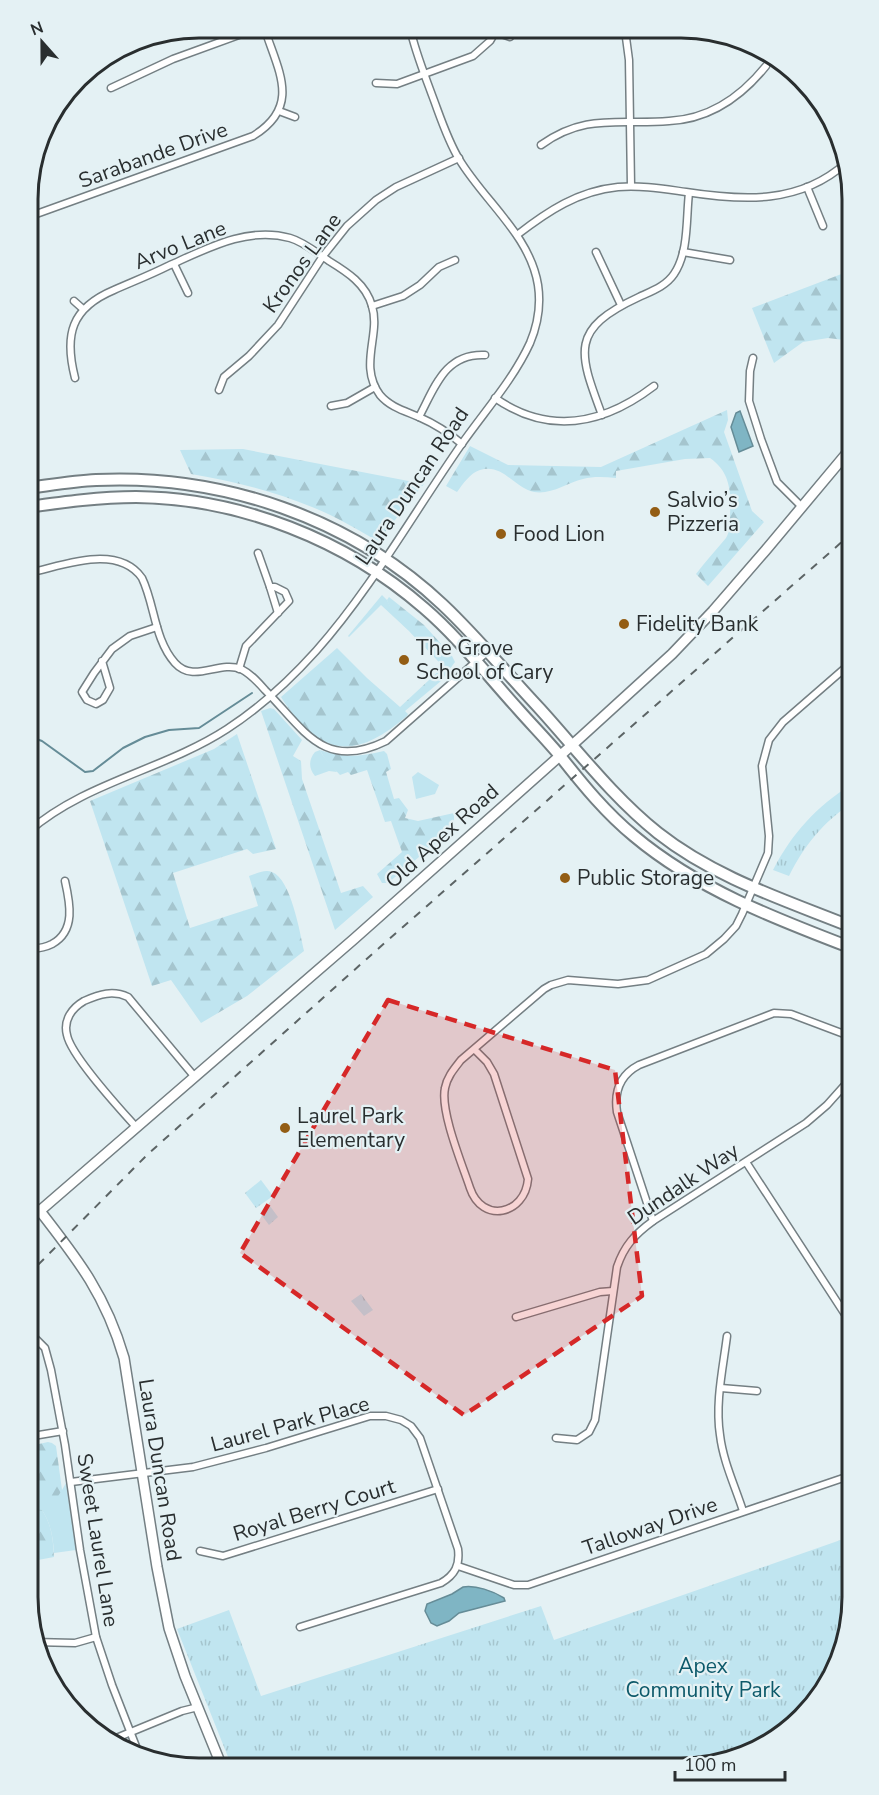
<svg xmlns="http://www.w3.org/2000/svg" width="879" height="1795" font-family="'Nunito Sans',sans-serif">
<style>
.green{fill:#c0e5f0}
.forest{fill:url(#forest-firs)}
.park{fill:url(#park-tufts)}
.water{fill:#7fb5c4;stroke:#658c97;stroke-width:1.5}
.lines{fill:none;stroke-linecap:round;stroke-linejoin:round}
.stream{stroke:#658c97;stroke-width:2}
.street-casing{stroke:#747f83;stroke-width:9}
.secondary-casing{stroke:#747f83;stroke-width:12}
.primary-casing{stroke:#747f83;stroke-width:14}
.street{stroke:#fff;stroke-width:6}
.secondary{stroke:#fff;stroke-width:9}
.primary{stroke:#fff;stroke-width:10}
.rail{stroke:#5c6465;stroke-width:2;stroke-dasharray:8 8;stroke-linecap:butt}
.marked{fill:#d62828;fill-opacity:0.2;stroke:#d62828;stroke-width:4.5;stroke-dasharray:12 8;stroke-linejoin:round}
.poi-dot{fill:#935d14;stroke:#e4f1f4;stroke-width:2}
.labels{text-anchor:middle;dominant-baseline:central;stroke-width:4.5;stroke-linejoin:round;paint-order:stroke}
.street-label{font-size:21px;fill:#292e2f;stroke:#e4f1f4}
.poi-label{font-size:21px;fill:#292e2f;stroke:#e4f1f4;text-anchor:start}
.park-label{font-size:21px;fill:#0d596a;stroke:#e4f1f4}
.rim{fill:none;stroke:#292e2f;stroke-width:3}
</style>
<defs>
<pattern id="forest-firs" width="22" height="20" patternUnits="userSpaceOnUse" patternTransform="scale(1.5)"><rect width="22" height="20" fill="#c0e5f0"/><path d="M5 1l3.5 6h-7zM16 11l3.5 6h-7z" fill="#a5c5ce"/></pattern>
<pattern id="park-tufts" width="24" height="20" patternUnits="userSpaceOnUse" patternTransform="scale(1.5)"><rect width="24" height="20" fill="#c0e5f0"/><path d="M3 7l-1-3M5 7V3M7 7l1-3M15 17l-1-3M17 17v-4M19 17l1-3" fill="none" stroke="#a5c5ce"/></pattern>
</defs>
<rect width="100%" height="100%" fill="#e4f1f4"/>
<!-- green -->
<g class="green">
<polygon points="382,595 387,600 390,606 409,631 381,605 349,637 348,636"/>
<path d="M320 750C324 760 332 764 337 772L329 771 315 776C308 768 309 759 315 752Z"/>
<polygon points="418,772 439,785 435,794 416,799 412,777"/>
<path d="M33 1481 35 1489 62 1490 66 1483 76 1550 54 1553C53 1537 51 1524 42 1510H27V1482Z"/>
</g>
<!-- forest -->
<g class="forest">
<polygon points="852,270 852,341 828,338 803,342 774,363 752,308"/>
<path d="M727 410 728 420 724 432 752 511 764 522 708 586 696 574C705 562 716 550 726 538 730 532 730 523 730 516 731 492 731 473 710 458L685 459 616 471V478C605 477 594 476 583 479 567 483 551 495 534 492 514 488 503 463 480 470 470 473 463 484 457 492L446 486 470 446 508 465 601 467Z"/>
<path d="M243 449 424 484 378 541C356 529 335 516 312 507 273 491 233 481 191 474L180 450Z"/>
<path d="M389 597 424 625 452 656 455 662 441 681 405 711 408 714 407 716C354 762 318 756 281 697L337 648 367 678 400 707 443 667C428 648 394 621 387 600Z"/>
<polygon points="270,708 274,709 302,740 293,756 301,761 302,779 341,893 363,886 373,897 335,930 261,711"/>
<path d="M237 734 276 849 253 854 247 849 173 873 190 928 258 906 249 876C256 874 265 869 272 872 291 879 300 933 304 951L247 996 201 1023 171 980 152 986 90 801 214 749Z"/>
<path d="M320 750C345 758 358 757 384 751L387 754 391 769 386 772 394 799 399 798 408 810 405 818 418 821 454 813V825L446 829 438 841 388 883H382L377 874 402 852 391 821 385 822 367 770 351 775 348 772 340 775C333 767 324 760 320 750Z"/>
<polygon points="48,1442 52,1443 56,1446 62,1490 55,1501 39,1500 33,1497 35,1489 33,1481 39,1479 39,1444"/>
<path d="M28 1509 42 1510C52 1525 53 1540 54 1557L38 1560 27 1589Z"/>
</g>
<!-- park -->
<g class="park">
<path d="M852 784V803C823 822 804 846 789 876L773 870C793 832 816 807 852 784Z"/>
<polygon points="261,1180 273,1196 256,1208 245,1193"/>
<polygon points="270,1206 278,1217 269,1225 260,1213"/>
<polygon points="361,1294 373,1310 364,1316 351,1301"/>
<polygon points="852,1536 852,1608 816,1701 735,1759 681,1768 232,1767 177,1629 229,1610 261,1696 541,1606 554,1640"/>
</g>
<!-- water -->
<g class="water">
<polygon points="740,411 753,446 739,452 731,427 736,413"/>
<path d="M463 1587C476 1585 493 1591 504 1598L505 1601 459 1613 449 1621 437 1626 431 1623 425 1611 427 1604 452 1594Z"/>
</g>
<g class="lines">
<!-- stream -->
<polyline class="stream" points="28,736 42,741 85,772 93,771 123,748 145,737 169,730 199,728 252,693"/>
<!-- street casing -->
<g class="street-casing">
<g id="street">
<polyline points="625,30 629,60 631,186"/>
<polyline points="496,32 510,37"/>
<polyline points="376,83 397,84 473,56 490,41 497,29"/>
<polyline points="111,88 173,59 261,27"/>
<polyline points="279,111 295,117"/>
<path d="M541 145C585 113 619 125 669 121 710 119 741 97 766 66"/>
<polyline points="807,187 823,226"/>
<path d="M28 217 253 136C302 106 278 71 264 27"/>
<path d="M517 235C548 211 578 191 618 187 641 185 664 189 686 192 744 201 800 204 846 163"/>
<polyline points="596,252 621,305"/>
<polyline points="683,252 730,260"/>
<polyline points="174,264 188,293"/>
<polyline points="74,301 83,309"/>
<polyline points="372,306 403,296 420,285 439,267 455,260"/>
<polyline points="753,358 750,371 749,401 761,439 777,482 802,507"/>
<path d="M75 378C64 335 71 308 114 290 132 282 150 275 168 266 206 249 247 226 290 238 304 242 317 253 329 261 347 272 366 284 372 306 381 335 358 365 380 395 390 407 405 411 419 417 435 424 449 433 462 444"/>
<polyline points="219,390 224,377 249,356 278,325 323,256 347,226 376,200 396,187 459,158"/>
<path d="M495 398C550 436 604 424 654 386"/>
<polyline points="331,406 347,403 375,387"/>
<path d="M602 415C578 351 570 329 639 297 652 291 666 286 674 274 689 252 686 218 689 193"/>
<path d="M419 417C435 387 445 353 485 355"/>
<path d="M28 573C63 566 117 543 142 578 155 605 154 639 175 663 194 684 219 660 241 669 251 674 258 682 265 690 303 728 323 772 386 741L487 652"/>
<polyline points="270,587 278,613"/>
<polyline points="28,619 28,588"/>
<polyline points="102,661 110,688 103,700 96,704 87,700 82,692 94,673 112,649 130,636 157,627"/>
<polyline points="239,669 246,646 289,601 285,592 275,587 270,587 258,553"/>
<path d="M28 832C85 782 164 770 227 729 261 707 289 681 316 651 371 589 413 514 461 445 484 412 513 380 530 343 538 324 541 305 538 285 530 235 484 201 459 159 447 139 440 116 432 95 424 73 415 51 410 28"/>
<path d="M28 948C36 949 44 948 52 944 76 931 70 903 65 881"/>
<path d="M475 1050 487 1062 494 1074 528 1179C525 1215 482 1224 470 1188 462 1164 440 1111 445 1088 447 1077 454 1069 461 1060L544 989 551 985 568 980 618 984 648 980 706 954 724 939 736 926 742 914 768 853 769 836 762 766 769 740 783 722 852 662"/>
<path d="M136 1127C120 1109 71 1056 67 1035 63 1020 72 1008 84 1001 100 994 113 990 128 997L194 1076"/>
<polyline points="746,1162 852,1325"/>
<polyline points="27,1198 40,1211"/>
<path d="M653 1221 617 1112C614 1092 620 1075 639 1065L774 1013 791 1014 852 1037"/>
<polyline points="516,1317 600,1292 613,1291"/>
<path d="M727 1336C723 1368 715 1403 720 1435 723 1461 735 1486 743 1511"/>
<polyline points="34,1337 45,1348 51,1370 65,1445 80,1550 96,1637 112,1685 137,1749"/>
<polyline points="721,1388 757,1391"/>
<polyline points="27,1437 63,1431"/>
<path d="M556 1438 577 1440 589 1432 595 1420 617 1267C624 1246 635 1234 653 1221L806 1123 827 1105 852 1077"/>
<path d="M71 1482 193 1467 266 1448 370 1416H386L401 1420 411 1426 420 1438 458 1549C460 1565 455 1575 441 1583L300 1627"/>
<polyline points="200,1551 223,1556 438,1489"/>
<polyline points="458,1566 514,1585 528,1585 852,1475"/>
<polyline points="34,1642 75,1643 96,1637"/>
<polyline points="114,1739 182,1711 198,1707"/>
</g>
</g>
<!-- secondary casing -->
<g class="secondary-casing">
<g id="secondary">
<path d="M40 1211C79 1261 106 1296 124 1358L157 1567 169 1628 185 1676 222 1767"/>
<polyline points="27,1222 354,939 581,737 672,654 713,611 765,551 852,447"/>
</g>
</g>
<!-- primary casing -->
<g class="primary-casing">
<g id="primary">
<path d="M28 488C51 485 74 481 96 480 222 474 351 518 443 605 477 637 507 674 540 709 578 751 613 797 658 833 715 878 785 900 852 927"/>
<path d="M28 507C64 502 100 497 136 497 240 498 346 540 424 608 458 637 488 676 518 709 532 725 547 740 561 757 583 785 606 813 634 836 697 889 776 919 852 948"/>
</g>
</g>
<!-- street -->
<use href="#street" class="street"/>
<!-- secondary -->
<use href="#secondary" class="secondary"/>
<!-- primary -->
<use href="#primary" class="primary"/>
<!-- rail -->
<polyline class="rail" points="27,1276 148,1154 379,948 852,533"/>
</g>
<!-- marked area -->
<path class="marked" d="M388 1000 615 1070 642 1296 464 1415 240 1253Z"/>
<!-- markers -->
<g class="poi-dot">
<circle cx="655" cy="512" r="6"/>
<circle cx="501" cy="534" r="6"/>
<circle cx="624" cy="624" r="6"/>
<circle cx="404" cy="660" r="6"/>
<circle cx="565" cy="878" r="6"/>
<circle cx="285" cy="1128" r="6"/>
</g>
<g class="labels">
<!-- street labels -->
<g class="street-label">
<text transform="translate(153 155) rotate(-20)">Sarabande Drive</text>
<text transform="translate(180 245) rotate(-22)">Arvo Lane</text>
<text transform="translate(302 263) rotate(-54)">Kronos Lane</text>
<text transform="translate(412 486) rotate(-56)">Laura Duncan Road</text>
<text transform="translate(442 836) rotate(-42)">Old Apex Road</text>
<text transform="translate(683 1184) rotate(-34)">Dundalk Way</text>
<text transform="translate(290 1424) rotate(-15)">Laurel Park Place</text>
<text transform="translate(160 1470) rotate(81)">Laura Duncan Road</text>
<text transform="translate(314 1510) rotate(-17)">Royal Berry Court</text>
<text transform="translate(650 1526) rotate(-19)">Talloway Drive</text>
<text transform="translate(98 1540) rotate(81)">Sweet Laurel Lane</text>
</g>
<!-- poi labels -->
<g class="poi-label">
<text x="667" y="500">Salvio’s<tspan x="667" dy="24">Pizzeria</tspan></text>
<text x="513" y="534">Food Lion</text>
<text x="636" y="624">Fidelity Bank</text>
<text x="416" y="648">The Grove<tspan x="416" dy="24">School of Cary</tspan></text>
<text x="577" y="878">Public Storage</text>
<text x="297" y="1116">Laurel Park<tspan x="297" dy="24">Elementary</tspan></text>
</g>
<!-- park labels -->
<g class="park-label">
<text x="703" y="1666">Apex<tspan x="703" dy="24">Community Park</tspan></text>
</g>
</g>
<!-- crop -->
<path d="M0 0H879V1795H0ZM199 38H681A161 161 0 0 1 842 199V1597A161 161 0 0 1 681 1758H199A161 161 0 0 1 38 1597V199A161 161 0 0 1 199 38Z" fill="#e4f1f4" fill-rule="evenodd"/>
<path class="rim" d="M199 38H681A161 161 0 0 1 842 199V1597A161 161 0 0 1 681 1758H199A161 161 0 0 1 38 1597V199A161 161 0 0 1 199 38Z"/>
<!-- north arrow -->
<g transform="translate(42 42) rotate(339)" stroke="#e4f1f4" stroke-width="4.5" paint-order="stroke">
<path d="M0-4.5L10 22L0 15L-10 22Z" fill="#292e2f"/>
<text y="-9" font-size="16" font-weight="bold" text-anchor="middle" fill="#292e2f">N</text>
</g>
<!-- scale -->
<path d="M675 1771v9h110v-9" fill="none" stroke="#292e2f" stroke-width="3"/>
<text x="684" y="1771" font-size="18" fill="#292e2f" stroke="#e4f1f4" stroke-width="4.5" paint-order="stroke">100 m</text>
</svg>
